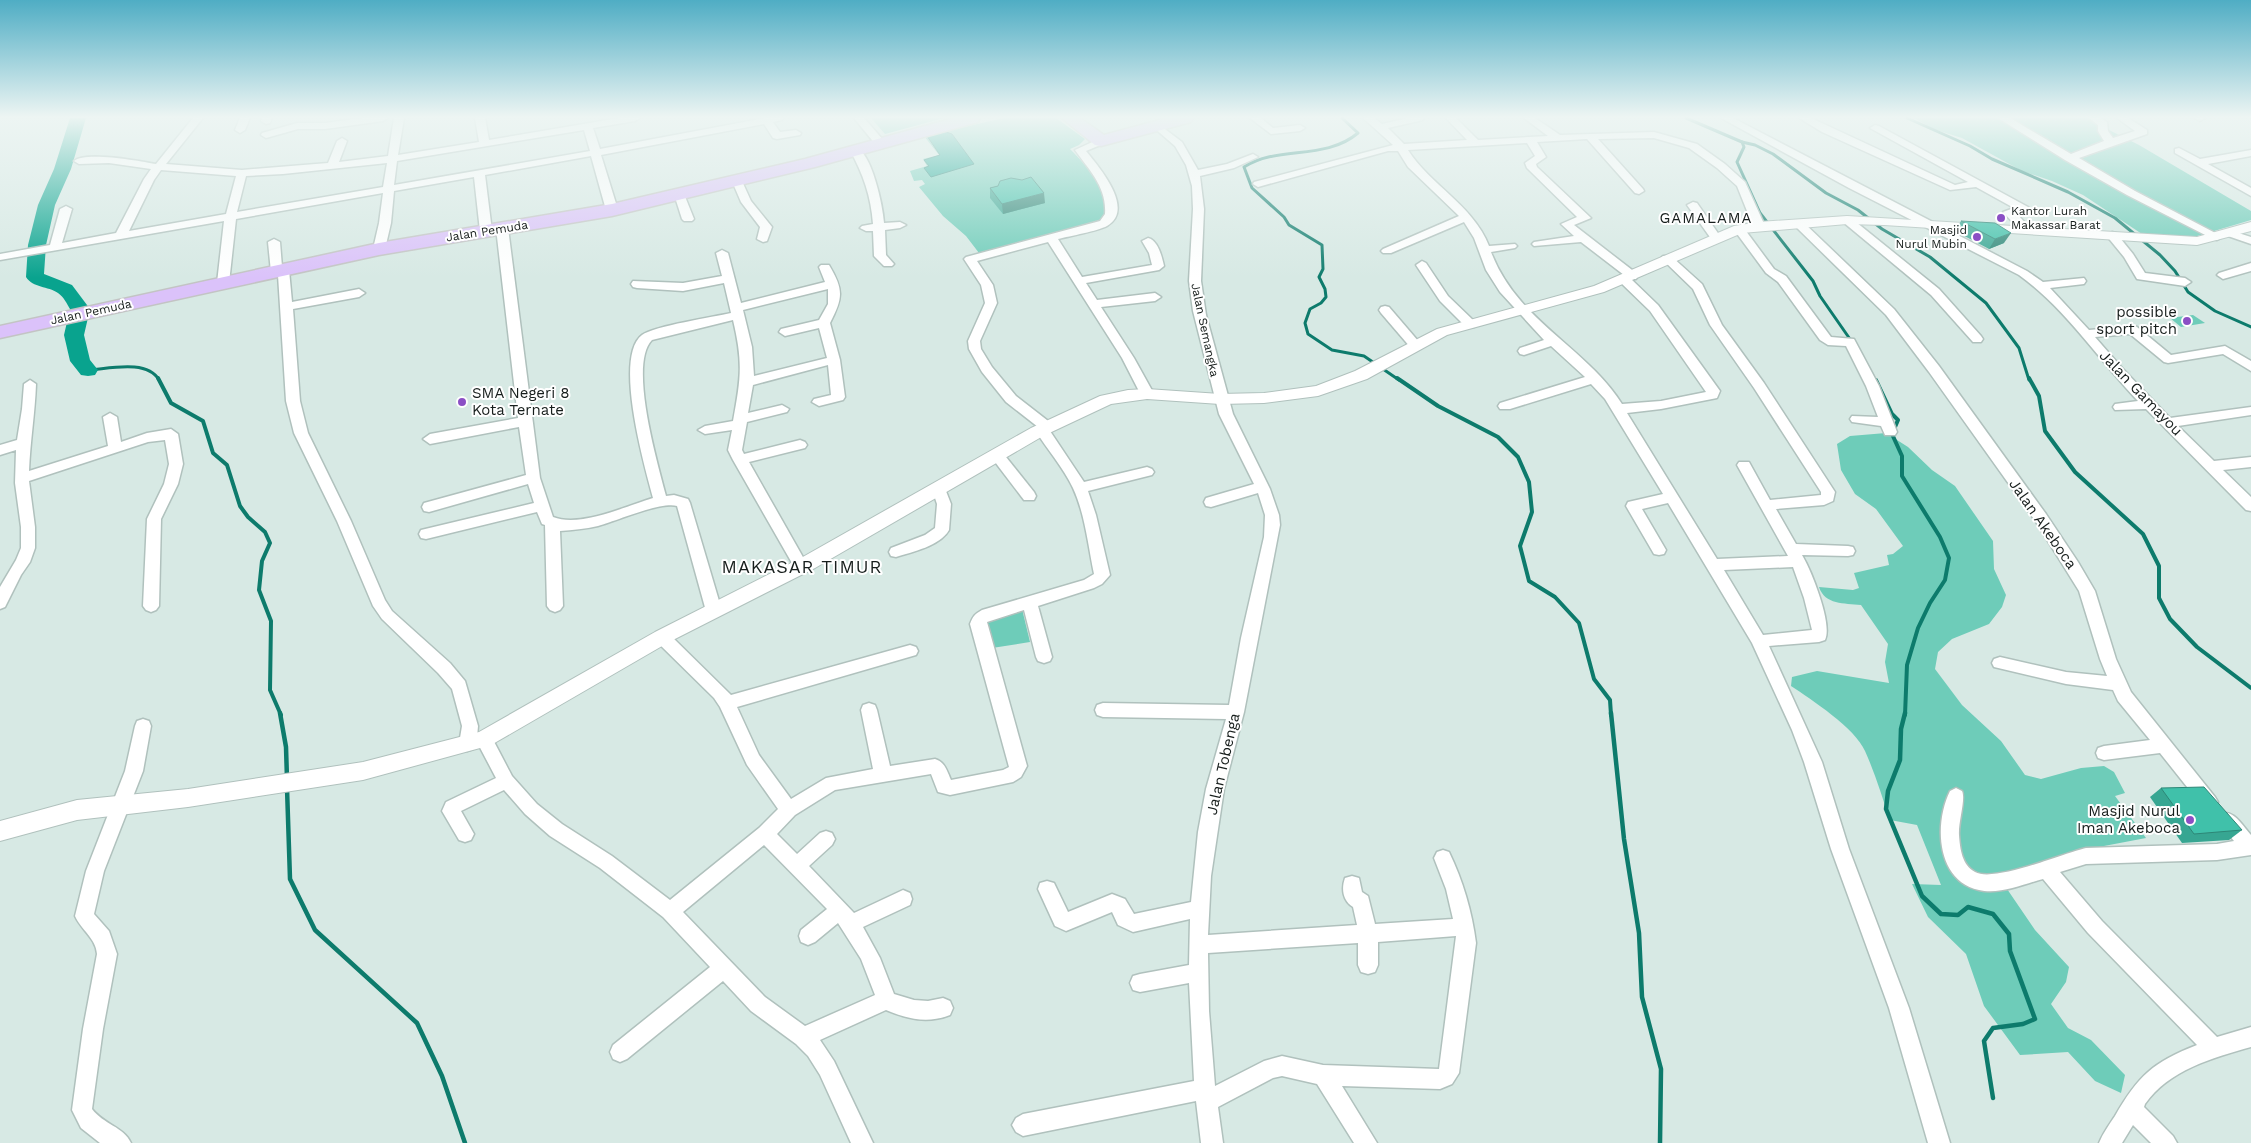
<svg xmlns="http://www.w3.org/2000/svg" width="2251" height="1143" font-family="'Work Sans',sans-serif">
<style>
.green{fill:#6eccb9}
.water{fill:#09a38e;stroke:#0d7b6c}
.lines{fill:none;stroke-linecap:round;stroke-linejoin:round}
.stream-far2{stroke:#0d7b6c;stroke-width:3}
.stream-far1{stroke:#0d7b6c;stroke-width:4}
.stream{stroke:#0d7b6c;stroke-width:4.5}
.river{fill:#09a38e;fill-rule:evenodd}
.minor-casing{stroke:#b0c1bd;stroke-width:3}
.tertiary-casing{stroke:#b0c1bd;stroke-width:2}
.trunk-casing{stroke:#c3c4c4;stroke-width:3}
.minor{fill:#fff;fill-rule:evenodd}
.tertiary{fill:#fff;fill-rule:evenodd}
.trunk{fill:#dbc2fa;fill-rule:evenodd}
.wall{fill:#37a692}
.shaded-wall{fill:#2d8777}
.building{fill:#40c1aa;stroke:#2d8777}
.poi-dot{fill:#8b4fc5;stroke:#fff;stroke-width:2}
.labels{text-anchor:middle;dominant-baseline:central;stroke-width:4;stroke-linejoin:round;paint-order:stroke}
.far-poi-label{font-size:12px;fill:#171e1c;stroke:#fff;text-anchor:start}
.far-street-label{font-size:12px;fill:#171e1c;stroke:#fff}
.far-quarter-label{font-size:15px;letter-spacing:1px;fill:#171e1c;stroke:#fff}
.poi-label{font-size:15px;fill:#171e1c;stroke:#fff;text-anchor:end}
.street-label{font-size:15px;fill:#171e1c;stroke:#fff}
.quarter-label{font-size:18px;letter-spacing:1px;fill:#171e1c;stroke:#fff}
</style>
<rect width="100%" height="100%" fill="#d7e9e4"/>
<!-- green -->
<g class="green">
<polygon points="871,118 944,118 885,134"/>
<path d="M1004 118H1056L1085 139 1079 145 1070 149C1089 168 1102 184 1107 211L1101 222 979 253 966 236 943 216 919 187 925 184 922 180 914 181 910 171 927 166 923 159 939 155 924 136Z"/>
<polygon points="1914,118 2092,118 2107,129 2139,145 2251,211 2251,220 2194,237 2142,234 2083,195 2052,181 2022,171 1962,138 1933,129"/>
<polygon points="2193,315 2205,323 2181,327 2170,318"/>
<path d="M1886 433 1908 447 1932 470 1955 486 1993 541 1994 569 2006 595 2002 607 1989 624 1952 639 1938 652 1935 669 1962 705 2001 741 2025 775 2041 779 2081 768 2104 766 2114 772 2125 793 2115 796 2146 838 2083 850 2005 886 2035 930 2069 967 2066 982 2051 1004 2068 1028 2091 1040 2125 1075 2121 1093 2095 1081 2068 1052 2020 1055 1984 1006 1966 954 1928 917 1912 884 1941 885 1917 825 1890 820C1882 797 1875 773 1865 751 1855 728 1812 700 1791 686L1792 677 1817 671 1889 683 1885 662 1888 644 1861 605C1844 603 1825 605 1819 587L1853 590 1859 588 1854 573 1889 565 1887 555 1893 554 1903 546 1876 509 1855 494 1841 470 1837 444 1850 436Z"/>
<polygon points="1022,609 1030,642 992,648 985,616"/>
</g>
<!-- water -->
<polygon class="water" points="946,132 952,134 974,164 931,177 924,168 929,166 924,160 940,155 927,136"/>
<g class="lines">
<!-- stream-far2 -->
<g class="stream-far2">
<path d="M1342 118 1358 133C1325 161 1278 145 1244 167L1252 188 1284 217 1289 225 1322 245 1323 269 1319 277 1325 289 1326 297 1321 303 1310 309 1305 323 1308 334 1332 350 1364 356 1399 380"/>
<polyline points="1686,118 1742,142 1744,147 1737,162 1760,213 1813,281 1820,296 1852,342"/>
<polyline points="1907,118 1970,146 1992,159 2068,192 2115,218 2160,255 2175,271 2188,292 2215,311 2251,327"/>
<polyline points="1742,142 1755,145 1773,154 1826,193 1858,210 1882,229 1930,257 1986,303 2019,348 2029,380"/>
<path d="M88 370C108 369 147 359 159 380"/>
</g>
<!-- stream-far1 -->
<g class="stream-far1">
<polyline points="158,378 171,403 203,421 213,453 227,465 240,506 248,517 265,532 270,543 262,561 259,590 271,621 270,690 281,715"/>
<polyline points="1397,378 1438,406 1498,437 1518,457 1529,482 1532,512 1520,546 1529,581 1555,597 1579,623 1594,679 1610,700 1611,715"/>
<polyline points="2029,378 2039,396 2045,431 2075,472 2143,534 2159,566 2159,598 2170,619 2197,647 2251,688"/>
<polyline points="1876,380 1892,414 1898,420 1892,434 1902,456 1902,476 1940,537 1949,558 1945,580 1930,603 1918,628 1907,665 1905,715"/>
</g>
<!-- stream -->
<g class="stream">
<polyline points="280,713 286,747 287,779"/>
<polyline points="1611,713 1624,839 1639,933 1642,997 1661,1069 1660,1143"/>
<polyline points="1905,713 1901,729 1900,760 1888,791 1886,809 1922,896 1941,914 1958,915 1968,907 1993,914 2009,934 2010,951 2035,1019 2023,1024 1993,1028 1984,1041 1993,1098"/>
<polyline points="287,788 290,879 315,930 417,1023 442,1076 465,1143"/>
</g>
<!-- river -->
<path class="river" d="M70 118H86L71 169 55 205 46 245 44 274 72 285 90 309 84 335 90 360 98 370 95 375 88 376 81 375 70 361 64 335 70 309C67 304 64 297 58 293 48 286 33 288 26 277L28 245 38 205 54 169Z"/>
<!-- minor casing -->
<g class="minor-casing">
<g id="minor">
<path d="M193 118H203L166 164 242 170 328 163 337 141 342 138 347 141 339 162 388 156 394 118H404L398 155 479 142 475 118H485L489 140 619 118H640L635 121 593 128 600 149 765 118H783L782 120 773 122 780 132 796 130 801 133 800 135 777 139 773 138 764 124 601 155 618 210 612 213 606 210 591 156 485 175 492 231 486 234 480 231 474 177 394 191 391 223 385 249 379 252 373 249 379 223 383 193 236 219 229 283 223 287 217 283 224 221 0 260V254L50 245 60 209 66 206 72 209 62 243 116 233 144 179 151 169 109 163 79 164 74 161C85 151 140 161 156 164ZM584 130 590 151 394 185 397 161ZM387 163 383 187 237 212 246 176 283 174ZM161 170 236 176 226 214 129 231 154 180Z"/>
<polygon points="240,118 250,118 245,130 240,133 235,130"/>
<polygon points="262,118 272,118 270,123 266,124 261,121"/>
<polygon points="363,118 388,118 383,121 325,129 298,129 266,138 261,135 262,133 297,123 325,123"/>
<polygon points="854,118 864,118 884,141 884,145 876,145"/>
<polygon points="1250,118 1261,118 1273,128 1300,125 1305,128 1300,131 1271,134"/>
<path d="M1363 118H1374L1382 124 1408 118H1424L1423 120 1388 128 1404 144 1467 140 1446 118H1456L1478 140 1548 136 1524 118H1535L1560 135 1654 132 1697 144 1725 164 1745 182 1765 226 1763 228 1759 229 1753 226 1737 186 1717 168 1689 148 1654 138 1598 139 1643 189 1644 191 1639 194 1635 193 1587 139 1537 142 1546 157 1536 164 1537 167 1591 218 1574 225 1636 273 1638 276 1636 279H1631L1658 305 1720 391 1717 398 1712 399 1661 409 1627 413 1717 559 1788 556 1737 465 1739 462H1749L1770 500 1821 495V492L1754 388 1710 325 1693 289 1663 260 1661 258 1663 256H1671L1702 284 1722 325 1764 383 1835 492 1833 501 1824 505 1776 509 1796 544 1848 546 1853 547 1855 551 1853 555 1848 556 1802 555C1811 570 1833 624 1825 640L1819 642 1769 646 1822 762 1849 849 1909 1008 1950 1143H1928L1889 1008 1831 849 1804 762 1792 730 1752 643 1668 503 1642 509 1666 550 1664 554 1659 555 1654 554 1626 506 1628 502 1663 494 1605 399 1591 384 1510 409H1500L1498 406 1500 403 1585 377 1551 346 1524 355 1520 354 1518 351 1520 348 1544 340 1500 292 1486 270 1474 238 1464 222 1391 253H1383L1381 251 1383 249 1459 216 1408 167 1398 151H1388L1258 187 1253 184 1254 182 1393 145ZM1527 143 1535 156 1525 163 1527 168 1577 217 1561 224 1574 236 1534 242 1532 244 1534 246 1581 242 1624 275 1618 279 1620 282 1650 311 1706 392 1661 401 1622 404C1586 347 1517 321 1491 252L1515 248 1517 246 1515 244 1489 246C1473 205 1430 185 1408 150ZM1793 567 1804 598 1812 630 1763 635 1724 570Z"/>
<path d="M1721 118H1733L2027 271 2043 282 2084 278 2086 281 2084 284 2050 288 2089 330 2133 326 2137 327 2171 355 2225 346 2251 361V371L2223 354 2168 363 2164 362 2130 334 2095 337 2122 368 2170 418 2251 407V415L2178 426 2214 461 2251 457V467L2223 470 2251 497V511L2246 510 2146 409 2115 410 2113 407 2115 404 2138 401C2098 359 2066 309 2019 275L1849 188Z"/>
<polygon points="1799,118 1811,118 1955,185 1968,182 1870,128 1875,125 1879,126 2028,207 2030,209 2028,211 2017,214 2031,229 2029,231 2021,231 2003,212 2014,208 1976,187 1950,190 1822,132"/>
<polygon points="1998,118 2010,118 2071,154 2104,141 2098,131 2098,125 2089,118 2100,118 2107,122 2108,131 2113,138 2135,131 2117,118 2128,118 2147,130 2147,134 2079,158 2135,191 2223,237 2217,240 2213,239 2127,195 2065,160"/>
<polygon points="2194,118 2205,118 2200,121"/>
<path d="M1157 123 1182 142 1198 170 1227 164 1253 154 1258 157 1234 168 1200 176 1204 209 1201 281 1206 315 1233 414 1270 489 1279 515 1280 525 1244 712 1224 789 1211 876 1208 935 1357 925 1353 907C1343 901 1341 889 1345 878L1352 876 1359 878 1362 892 1368 896 1375 924 1453 919 1446 889 1434 858 1437 852 1443 850 1449 852C1463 881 1472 912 1476 943L1459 1073 1452 1084 1440 1089 1342 1086 1377 1143H1354L1317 1084 1282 1076 1273 1078 1218 1107 1223 1143H1201L1196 1101 1023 1136 1016 1132 1012 1125 1016 1118 1023 1114 1194 1081 1189 983 1140 992 1133 990 1130 983 1133 976 1140 974 1189 965 1190 919 1133 932 1118 925 1112 912 1066 931 1055 926 1038 889 1040 883 1047 881 1054 883 1068 912 1112 894 1125 899 1134 914 1191 902 1198 832 1206 789 1226 719 1103 717 1097 715 1095 710 1097 705 1103 703 1229 705 1241 638 1264 537 1265 515 1258 493 1211 507 1206 506 1204 502 1206 498 1254 484 1219 414 1193 311 1189 281 1193 209 1192 186 1186 165 1175 146 1152 126ZM1456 936 1439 1069 1323 1065 1282 1056 1264 1061 1215 1086 1209 1011 1208 953 1358 943V965L1361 972 1368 974 1375 972 1378 965V942Z"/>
<path d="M1101 138 1105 139V143L1086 151C1098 166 1136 209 1107 226 1098 231 1070 236 1058 239L1082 277 1152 265 1149 253 1142 241 1148 238C1158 240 1162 257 1164 266L1159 270 1086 283 1097 300 1155 293 1161 297 1155 301 1101 307 1134 358 1154 394 1152 397H1142L1122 358 1048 242 977 261 993 285 997 303 980 341 981 349 992 367 1016 396 1052 424 1054 427 1050 431 1084 482 1147 467 1152 469 1154 472 1152 475 1088 491 1096 515 1110 575 1102 584 1094 588 1038 606 1052 657 1050 661 1044 663 1038 661 1036 657 1024 610 987 622 1027 766 1021 777 1013 782 950 795 938 792 931 774 835 790 795 815 777 834 797 854 820 833 826 831 832 833 835 839 832 845 809 866 854 913 903 890 910 893 912 899 910 905 863 927 880 958 894 994 914 1000 928 1001 943 998 950 1001 953 1008 950 1015C927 1024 908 1019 886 1010L820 1040 834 1061 873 1143H851L820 1075 808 1056 796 1044 751 1011 723 981 627 1059 620 1062 613 1059 610 1052 613 1045 710 967 663 917 600 868 550 836 525 814 504 790 461 811 474 834 471 840 465 842 459 840 442 811 446 802 496 778 476 740 473 749 467 751 461 749 459 744 462 726 452 689 438 673 382 619 373 606 337 521 294 433 286 401 278 275 271 272 268 242 274 239 280 242 282 267 289 270 292 302 359 289 365 293 359 297 293 309 300 401 308 433 351 521 385 600 392 611 450 663 465 681 478 726 477 737 478 734 484 732 490 734 512 776 537 804 562 824 612 856 670 900 759 828 778 809 747 765 720 707 714 698 656 641 654 637 656 633 662 631 668 633 731 695 910 645 916 647 918 651 916 655 737 707 759 755 791 799 826 778 873 769 861 710 863 705 869 703 875 705 877 710 890 766 935 759C945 762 947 771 951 780L1003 770 1009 767 970 624C973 616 975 614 982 610L1084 580 1094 574C1088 545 1085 514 1073 488 1063 467 1047 449 1035 430L1038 427 1006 402 982 372 969 349 968 341 985 303 981 285 964 259 966 257 1100 221 1105 214C1107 187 1089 170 1075 150ZM764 845 827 909 801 930 799 936 801 942 808 945 815 942 838 923 861 959 875 995 805 1026 765 997 683 912Z"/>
<path d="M855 147C872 152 883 207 884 223L900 222 906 225 900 228 885 230 886 255 894 264 892 266H884L874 256 873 231H866L860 228 862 226 873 224C871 196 863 174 850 150Z"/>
<polygon points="2179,148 2200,159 2251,150 2251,156 2208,164 2251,188 2251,196 2175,153 2175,149"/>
<polygon points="737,178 741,179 751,201 772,227 767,241 763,242 757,239 760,227 741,202 732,181"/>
<polygon points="679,191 684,194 694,219 692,221 684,221 682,219 674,194"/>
<polygon points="1693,202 1697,203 1720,236 1722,238 1720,240 1712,240 1687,205"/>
<polygon points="1847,217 1851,218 1939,289 1981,336 1983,339 1981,342 1973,342 1931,295 1843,222 1841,220 1843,218"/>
<polygon points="1799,221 1803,222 1894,309 1939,366 2046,514 2078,562 2095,591 2116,659 2131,692 2215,797 2218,802 2215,807 2209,810 2203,807 2160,753 2104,760 2098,758 2096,753 2098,748 2104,746 2150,740 2118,701 2113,690 2066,684 1994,667 1992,663 1994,659 2000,657 2066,672 2107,676 2100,659 2079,591 2036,522 1929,372 1886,315 1795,226 1793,224"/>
<path d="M502 225 508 228 540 478 553 517C580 528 626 506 653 498 645 468 613 357 642 335 654 326 714 317 731 313L724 283 683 291 637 288 633 287 631 284 633 281 683 283 722 276 716 253 722 250 728 253 741 303 825 282 819 267 821 265H829C844 290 843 298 830 323L840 360 845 397 843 400 819 406 812 402 814 399 831 395 828 365 753 385 748 413 782 405 789 409 787 412 747 422 742 450 744 454 800 440 805 442 807 445 805 448 749 462 808 566 806 570 801 572 796 570 733 460 728 450 732 430 705 434 698 430 705 426 733 421C741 378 743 362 733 320L652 340C628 364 658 465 666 496L674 495 688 499 690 503 722 611 719 615 714 617 709 615 706 611 677 506C662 501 616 521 598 526 585 529 573 530 560 531L563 606 560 610 555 612 550 610 547 606 545 525 542 524 537 512 426 539 421 538 419 534 421 530 534 503 528 484 429 512 424 511 422 507 424 503 526 475 519 427 430 444 423 439 430 434 518 418 496 228ZM828 289V304L819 320 781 329 779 332 785 336 819 328 827 358 754 376 752 347 743 310Z"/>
<polygon points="1739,226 1743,227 1774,269 1786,276 1831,337 1854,339 1879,386 1897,432 1895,435 1885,435 1881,426 1852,422 1850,419 1852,416 1878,417 1866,386 1846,346 1828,345 1820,340 1778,282 1766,273 1735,231 1733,229 1735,227"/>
<polygon points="2229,230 2251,237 2251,244 2225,235 2223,233 2225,231"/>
<polygon points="2112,232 2116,233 2133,254 2145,273 2185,278 2191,282 2185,286 2137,279 2124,257 2106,235"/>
<polygon points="1422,261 1426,263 1448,296 1474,321 1476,324 1474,327 1466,327 1440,301 1416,265"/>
<polygon points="2251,263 2251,271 2223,279 2217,275 2219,273"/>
<polygon points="1385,306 1389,307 1419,342 1421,345 1419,348 1411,348 1381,313 1379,310 1381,307"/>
<path d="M30 380 36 384C35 413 30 442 29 471L108 446 103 417 110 413 117 417 121 442 147 433 171 429 178 434 183 464 178 484 161 519 159 606 156 610 151 612 146 610 143 606 147 519 164 484 169 464 165 440 148 442 29 481 35 527V548L30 562 21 575 5 607 0 609V587L16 560 21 548V527L15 483 16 450 0 455V445L17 440 22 409 24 384Z"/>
<polygon points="997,450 1002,452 1034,492 1036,496 1034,500 1024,500 992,458 990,455 992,452"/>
<path d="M939 484 944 486 951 504 949 530C940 546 912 552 896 557L891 556 889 552 891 548 925 535 935 528 937 504 932 489 934 486Z"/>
<path d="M143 719 149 721 151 726 143 771 104 871 94 914 109 931 117 954 103 1029 92 1109C103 1124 124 1127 131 1143H100L81 1128 72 1110 83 1029 97 954C96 938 81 930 75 916L86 871 125 771 135 726 137 721Z"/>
<path d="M1956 788 1962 791C1966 799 1958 823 1959 835 1960 849 1962 865 1975 872 1994 883 2064 853 2086 848L2217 844 2234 841 2216 819 2219 814C2233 808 2242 825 2251 835V855L2217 860 2086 864 2060 872 2102 921 2217 1037 2251 1027V1047C2212 1058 2169 1070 2145 1104L2144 1107 2173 1136 2177 1143H2151L2133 1125 2122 1143H2099C2103 1133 2109 1125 2115 1116 2138 1076 2153 1062 2197 1045L2088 933 2043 879C2024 884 1999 895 1979 890 1936 881 1934 823 1950 791Z"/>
</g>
</g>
<!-- tertiary casing -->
<g class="tertiary-casing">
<polygon id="tertiary" points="1847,216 2197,237 2251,222 2251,231 2197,245 1884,225 1847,224 1742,233 1604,292 1447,335 1367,379 1318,396 1264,403 1220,404 1147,399 1111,404 1043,436 815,568 669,642 491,745 363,780 188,807 77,820 0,841 0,821 77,800 188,789 363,762 479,732 655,632 801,558 1031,428 1100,396 1128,390 1147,389 1220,394 1264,393 1316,386 1355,371 1437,329 1594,286 1734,226 1759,222"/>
</g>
<!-- trunk casing -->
<g class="trunk-casing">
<g id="trunk">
<polygon points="954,118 980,118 978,122 815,167 612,216 379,255 0,338 0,326 379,243 612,204 805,159"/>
<polygon points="1062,118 1080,118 1104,135 1167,118 1193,118 1191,122 1101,146 1095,145"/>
</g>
</g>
<!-- minor -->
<use href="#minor" class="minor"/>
<!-- tertiary -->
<use href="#tertiary" class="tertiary"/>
<!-- trunk -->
<use href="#trunk" class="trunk"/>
</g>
<!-- wall -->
<g class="wall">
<polygon points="998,186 1045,203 1003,214 990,198 990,188"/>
<polygon points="1961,221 2004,243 1989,249 1955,231"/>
<polygon points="2161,788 2242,830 2229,840 2182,843 2150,797"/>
</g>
<!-- shaded-wall -->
<g class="shaded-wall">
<polygon points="1044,193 1045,203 1003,214 1002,204"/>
<polygon points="2011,233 2004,243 1989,249 1995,239"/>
</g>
<!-- building -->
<g class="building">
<polygon points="1031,177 1044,193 1002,204 990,188 998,186 1000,181 1011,178 1022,180"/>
<polygon points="1961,221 1995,223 2011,233 1995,239"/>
<polygon points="2204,787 2242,830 2194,834 2161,788"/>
</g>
<!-- sky -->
<linearGradient id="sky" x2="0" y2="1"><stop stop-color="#4fadc4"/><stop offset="0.42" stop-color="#edf5f3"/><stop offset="1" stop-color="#edf5f3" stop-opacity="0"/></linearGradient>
<rect width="2251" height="278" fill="url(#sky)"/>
<!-- markers -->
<g class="poi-dot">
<circle cx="2001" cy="218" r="5"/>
<circle cx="1977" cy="237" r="5"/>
<circle cx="2187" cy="321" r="5"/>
<circle cx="462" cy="402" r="5"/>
<circle cx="2190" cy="820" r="5"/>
</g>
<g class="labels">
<!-- far-poi labels -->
<g class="far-poi-label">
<text x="2011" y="211">Kantor Lurah<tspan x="2011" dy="14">Makassar Barat</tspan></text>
<text x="1967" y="230" text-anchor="end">Masjid<tspan x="1967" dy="14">Nurul Mubin</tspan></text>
</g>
<!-- far-street labels -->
<g class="far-street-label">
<text transform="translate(487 231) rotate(-9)">Jalan Pemuda</text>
<text transform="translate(91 312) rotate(-12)">Jalan Pemuda</text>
<text transform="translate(1205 330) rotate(78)">Jalan Semangka</text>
</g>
<!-- far-quarter labels -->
<g class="far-quarter-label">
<text x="1706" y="218">GAMALAMA</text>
</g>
<!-- poi labels -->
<g class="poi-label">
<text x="2177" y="312">possible<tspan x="2177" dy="17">sport pitch</tspan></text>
<text x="472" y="393" text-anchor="start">SMA Negeri 8<tspan x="472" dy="17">Kota Ternate</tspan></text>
<text x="2180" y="811">Masjid Nurul<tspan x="2180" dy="17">Iman Akeboca</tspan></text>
</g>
<!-- street labels -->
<g class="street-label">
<text transform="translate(2141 393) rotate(46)">Jalan Gamayou</text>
<text transform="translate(2043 524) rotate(55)">Jalan Akeboca</text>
<text transform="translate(1223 764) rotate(-77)">Jalan Tobenga</text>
</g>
<!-- quarter labels -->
<g class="quarter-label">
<text x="802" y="566">MAKASAR TIMUR</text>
</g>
</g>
</svg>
